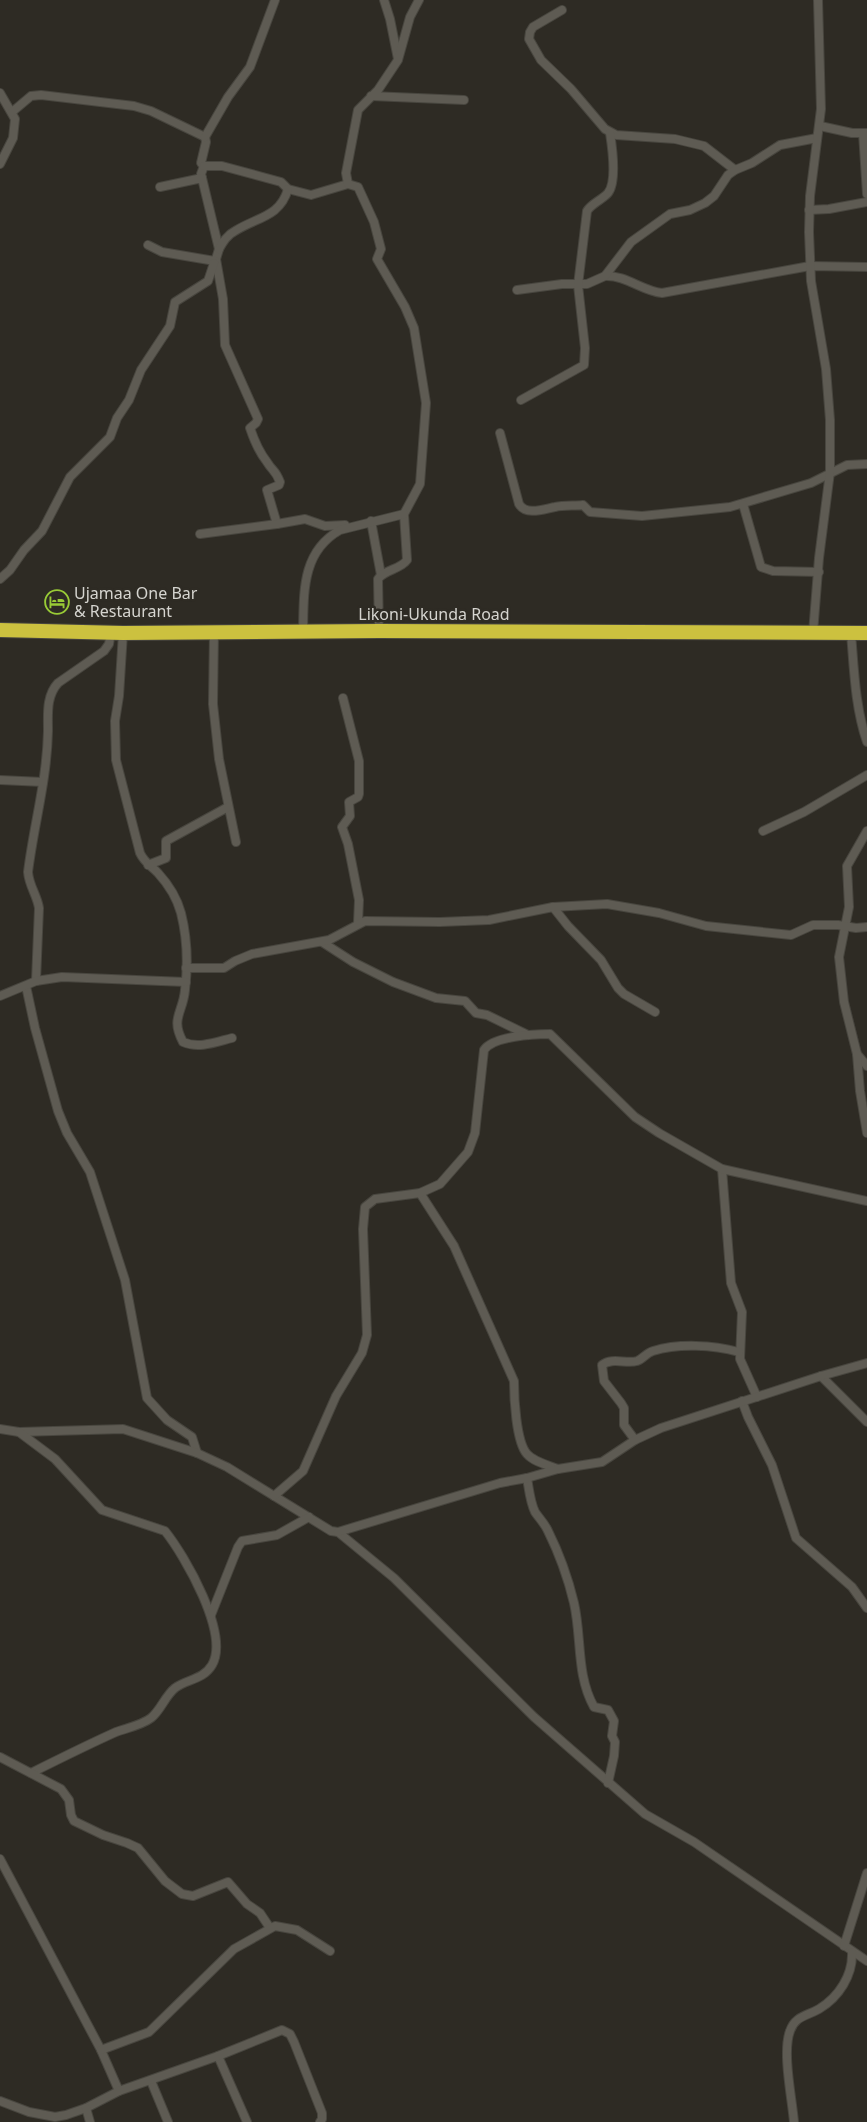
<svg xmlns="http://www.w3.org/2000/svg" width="867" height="2122" font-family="'Noto Sans',sans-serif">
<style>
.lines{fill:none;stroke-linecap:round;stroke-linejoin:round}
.street-casing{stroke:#48463f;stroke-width:10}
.highway-casing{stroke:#48463f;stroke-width:16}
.street{stroke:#5e5b53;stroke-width:8}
.highway{stroke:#ccc13f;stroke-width:14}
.labels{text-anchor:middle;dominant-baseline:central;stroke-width:5;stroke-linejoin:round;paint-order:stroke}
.poi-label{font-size:16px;fill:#d5d4cf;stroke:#2e2b24;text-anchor:start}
.street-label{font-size:16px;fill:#d5d4cf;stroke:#2e2b24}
</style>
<rect width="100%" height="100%" fill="#2e2b24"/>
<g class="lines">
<!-- street casing -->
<g class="street-casing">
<g id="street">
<polyline points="384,0 390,19 398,59"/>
<polyline points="562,10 533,27 530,32 529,39 541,60 571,89 605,129 616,135 675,139 704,146 735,170"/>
<polyline points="0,93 15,119 13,138 0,164"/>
<polyline points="371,96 464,100"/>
<polyline points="12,112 31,96 41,95 134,106 151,111 205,137 206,142 201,163 204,166 201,174 202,178"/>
<polyline points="820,126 852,133 867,133"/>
<polyline points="863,133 867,194"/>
<polyline points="205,137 228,97 250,67 275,0"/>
<polyline points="204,166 222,166 259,176 281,182 288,189 311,195 348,184"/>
<path d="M160 187 202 178 219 249 216 259 223 299 225 345 258 419 256 423 250 428C254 440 259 452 267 462 273 472 275 469 280 482L279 485 267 490 277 524"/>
<polyline points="809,210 829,209 867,202"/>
<polyline points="148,245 162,252 215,261"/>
<path d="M219 249C223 242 227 235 235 231 257 217 280 217 288 189"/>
<path d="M605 276C626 275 642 291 662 293L810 266 867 267"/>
<polyline points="517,290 562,284 587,284 605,276 631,242 670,214 690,210 705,203 714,196 728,175 735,170 752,163 780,145 817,138"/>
<path d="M521 400 584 365 585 348 578 285 587 211C592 203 602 200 608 193 617 182 612 146 610 133"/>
<path d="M500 433 519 504C526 516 544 509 555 507 564 505 574 506 583 505L590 512 642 516 730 507 811 483 847 465 867 464"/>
<polyline points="743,504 761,567 773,571 819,572"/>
<polyline points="371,521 381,575"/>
<polyline points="200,534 277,524 305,519 325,526 345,525"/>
<polyline points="0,579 10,570 24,550 42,531 70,477 110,437 117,418 129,400 141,370 170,326 175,302 208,281 214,263"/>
<polyline points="214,631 213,704 219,759 236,842"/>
<path d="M379 631 378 579C385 569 400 570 407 560L404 514 420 484 426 403 414 328 405 307 377 259 381 249 374 222 358 187 348 184 346 173 358 110 378 90 398 60 410 17 419 0"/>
<path d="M303 632C304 593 301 552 340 530L404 514"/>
<path d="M123 633 119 696 115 721 116 760 140 853C144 862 151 866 158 873 168 884 177 898 181 913 187 937 188 965 185 990 183 1013 170 1018 183 1042 199 1049 216 1042 232 1038"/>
<polyline points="813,633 819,558 830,472 830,420 826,369 811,281 809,232 810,196 821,109 818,0"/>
<path d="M851 633C854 669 855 707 867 742"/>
<polyline points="343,698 359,761 359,794 358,797 349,802 350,816 342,827 348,844 359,900 358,923"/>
<polyline points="0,780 43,782"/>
<polyline points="763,831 804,812 867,775"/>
<polyline points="867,831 847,866 849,907 839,957 844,1002 857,1054 867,1066"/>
<polyline points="148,865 166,858 166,841 228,807"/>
<polyline points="553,907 568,926 601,960 618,988 624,994 655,1012"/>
<polyline points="322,942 353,962 393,982 436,998 465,1001 476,1013 487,1015 528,1035"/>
<polyline points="186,968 224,968 235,961 252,954 329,940 365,921 440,922 489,920 553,907 607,904 659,913 706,926 791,935 813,925 838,925 856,928 867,927"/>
<path d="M36 981 39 908C37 895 29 886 28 872 34 824 47 780 48 731 48 714 46 696 58 683L104 651 109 644 111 632"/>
<polyline points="26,986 35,1028 58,1111 67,1133 90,1172 125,1280 147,1398 167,1420 192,1437 197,1453"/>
<polyline points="0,996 36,981 62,977 186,982"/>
<polyline points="857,1054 860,1091 867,1133"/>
<polyline points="722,1169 731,1283 742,1312 740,1359 757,1397"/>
<path d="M420 1193 454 1246 514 1381C514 1397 516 1442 527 1454 534 1462 548 1465 558 1469"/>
<polyline points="821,1376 867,1422"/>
<polyline points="742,1401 748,1417 772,1465 796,1538 852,1587 867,1608"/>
<polyline points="0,1429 19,1432 123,1429 197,1453 227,1467 331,1531 338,1532 394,1578 534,1717 645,1814 694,1842 867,1961"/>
<path d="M19 1432 55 1459 102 1510 165 1531C185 1556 230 1634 212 1665 203 1680 187 1679 175 1688 165 1696 161 1710 151 1718 142 1725 127 1728 116 1732 87 1745 59 1759 31 1773"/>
<path d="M635 1440 624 1425V1408L621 1403 604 1381 602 1365C612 1357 626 1364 637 1361 643 1359 646 1353 653 1351 679 1343 713 1345 739 1352"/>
<path d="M527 1478C529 1489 530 1502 535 1512 539 1518 545 1524 548 1531 559 1553 568 1578 574 1603 582 1638 576 1675 594 1707L608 1710 614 1721 612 1736 615 1742 614 1756 608 1783"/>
<path d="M274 1496 303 1471 336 1396 362 1353 367 1335 363 1229 365 1207 375 1199 420 1193 440 1184 468 1152 475 1133 484 1050C493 1036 535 1034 550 1034L635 1117 659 1133 722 1169 867 1201"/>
<polyline points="338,1532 500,1483 527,1478 558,1469 602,1462 635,1440 661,1428 821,1376 867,1363"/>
<polyline points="211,1615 238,1547 242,1541 277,1535 309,1517"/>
<polyline points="0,1757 61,1789 69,1800 71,1815 74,1821 103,1835 127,1843 138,1848 165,1881 182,1894 193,1896 228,1882 247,1904 260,1913 270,1928"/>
<polyline points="0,1859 101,2050 119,2091"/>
<polyline points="844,1946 867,1873"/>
<polyline points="101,2050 149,2032 234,1949 275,1926 297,1930 330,1951"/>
<polyline points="218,2056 247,2122"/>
<polyline points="151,2081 168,2122"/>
<polyline points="0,2101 29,2112 50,2116 55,2117 66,2115 86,2108 119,2091 218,2056 282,2030 290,2034 294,2042 322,2113 322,2119 320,2122"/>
<polyline points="86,2108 90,2122"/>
<path d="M794 2122C792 2098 782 2052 790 2031 795 2016 807 2016 819 2009 839 1997 853 1975 852 1952"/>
</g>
</g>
<!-- highway casing -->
<g class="highway-casing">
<polyline id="highway" points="0,630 123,633 379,631 867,633"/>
</g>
<!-- street -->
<use href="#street" class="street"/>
<!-- highway -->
<use href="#highway" class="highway"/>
</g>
<!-- icons -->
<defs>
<g id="hotel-ring" transform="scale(1.25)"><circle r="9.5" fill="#2e2b24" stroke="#99cb36" stroke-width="1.5"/><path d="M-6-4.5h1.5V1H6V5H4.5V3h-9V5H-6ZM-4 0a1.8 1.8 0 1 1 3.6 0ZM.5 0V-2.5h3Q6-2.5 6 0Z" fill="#99cb36"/></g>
</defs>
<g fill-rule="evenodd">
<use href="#hotel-ring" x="57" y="602"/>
</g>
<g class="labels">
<!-- poi labels -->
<g class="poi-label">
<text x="74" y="593">Ujamaa One Bar<tspan x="74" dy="18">&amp; Restaurant</tspan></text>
</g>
<!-- street labels -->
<g class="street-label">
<text x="434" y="614">Likoni-Ukunda Road</text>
</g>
</g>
</svg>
